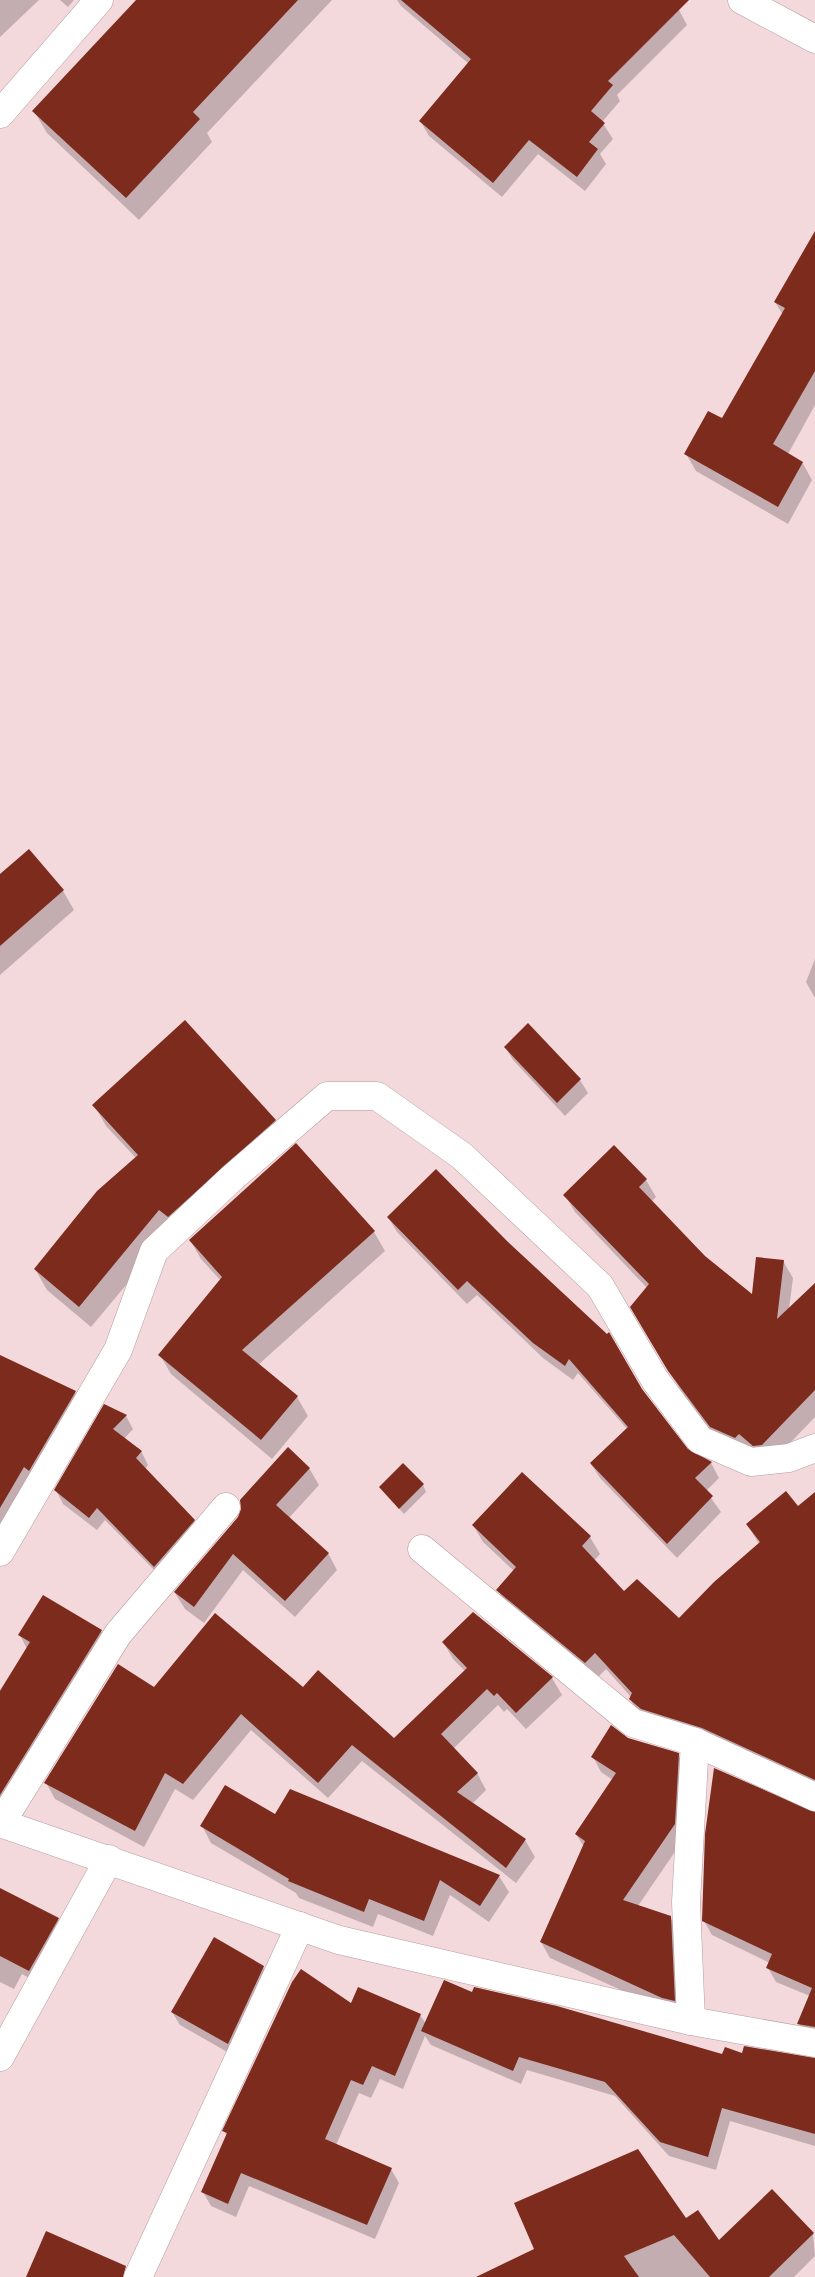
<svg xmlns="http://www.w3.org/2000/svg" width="815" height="2277" font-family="Georgia,serif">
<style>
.shadow{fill:#0003}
.building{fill:#7d2b1d}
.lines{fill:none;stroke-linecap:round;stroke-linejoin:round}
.minor-casing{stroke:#b59c9f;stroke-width:29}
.minor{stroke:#fff;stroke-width:28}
</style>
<rect width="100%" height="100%" fill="#f4d9dc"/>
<!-- shadow -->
<g class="shadow">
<polygon points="0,0 39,0 0,37"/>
<polygon points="60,0 74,0 68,7"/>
<polygon points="138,0 332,0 207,133 212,142 139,220 47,133 34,111"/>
<polygon points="397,0 669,0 679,10 687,25 617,95 620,101 602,122 613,139 600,154 606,164 585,191 538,154 502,197 429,136 421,122 469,64 401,6"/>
<polygon points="815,261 815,405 788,454 802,462 812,480 788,524 696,471 686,454 723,420 783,315 775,302"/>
<polygon points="28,851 63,891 74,910 0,975 0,876"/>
<polygon points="815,959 815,998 806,982"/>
<polygon points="528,1025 580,1080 588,1093 565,1116 513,1060 505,1047"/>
<polygon points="94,1105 275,1120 287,1142 172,1230 91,1327 47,1290 35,1269 136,1158 106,1126"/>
<polygon points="646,1180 656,1197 651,1202 705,1257 753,1297 783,1261 793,1278 789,1309 815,1284 815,1417 772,1462 721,1444 680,1389 632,1307 647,1288 575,1212 565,1195"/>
<polygon points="388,1217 641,1390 687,1450 711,1463 719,1478 706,1491 721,1512 677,1558 600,1478 591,1464 627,1429 578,1373 573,1380 543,1358 477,1295 467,1304 397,1232"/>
<polygon points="374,1232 385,1251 258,1365 297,1397 308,1416 272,1459 171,1374 160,1355 221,1281 201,1259 190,1240"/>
<polygon points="0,1356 75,1392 87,1412 0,1548"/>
<polygon points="105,1406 126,1416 133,1429 124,1439 141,1451 148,1465 145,1469 194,1520 201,1534 163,1579 105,1520 97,1530 63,1504 56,1490"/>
<polygon points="309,1468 319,1485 289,1518 328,1553 337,1570 295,1617 243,1570 204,1623 185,1609 175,1593"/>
<polygon points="423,1485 426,1492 404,1514 380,1487"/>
<polygon points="815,1494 815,1792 640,1716 630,1699 631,1697 606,1669 595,1680 508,1607 498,1590 514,1571 483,1542 473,1525 590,1537 600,1554 594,1561 624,1593 679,1620 759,1544 747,1524 798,1508"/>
<polygon points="473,1613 552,1678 562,1695 526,1729 507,1709 504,1712 498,1705 453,1749 477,1773 486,1790 472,1804 525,1840 535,1857 516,1883 362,1761 328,1798 251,1730 193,1800 175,1789 144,1847 55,1799 46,1783 154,1688 303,1689 394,1740 465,1671 453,1659 443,1642"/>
<polygon points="101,1631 113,1651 0,1814 0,1690 27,1649 20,1635"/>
<polygon points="628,1739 678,1754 687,1770 683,1840 638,1906 670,1917 679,1932 683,2016 672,2013 550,1958 541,1942 584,1847 576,1834 613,1780 601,1772 593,1757"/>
<polygon points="290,1791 499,1876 509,1892 489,1922 450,1895 433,1936 378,1914 373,1927 299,1898 296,1893 211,1843 202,1826 275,1816"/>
<polygon points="815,1814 815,2040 807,2038 799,2024 810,1996 776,1982 768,1968 770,1963 712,1935 704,1921"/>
<polygon points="0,1889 58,1919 65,1931 36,1982 22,1974 14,1989 0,1982"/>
<polygon points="263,1967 271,1980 236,2057 180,2025 172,2012"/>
<polygon points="473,1994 723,2055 815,2059 815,2146 730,2121 716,2170 669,2156 615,2096 527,2070 521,2084 431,2045 425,2036 403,2089 380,2079 371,2098 359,2093 336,2145 391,2169 399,2183 375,2239 249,2186 236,2217 211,2206 203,2192 227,2136 224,2131 352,2004 420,2015 426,2024"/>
<polygon points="686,2219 719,2242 813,2234 815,2256 794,2277 479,2277"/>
</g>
<!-- building -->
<g class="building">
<polygon points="136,0 298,0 193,112 200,119 126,198 32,111"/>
<polygon points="401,0 689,0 608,81 613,85 591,111 605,123 589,142 598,149 577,177 529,140 493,183 419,121 471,59"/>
<polygon points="815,231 815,371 773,444 803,462 778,507 684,454 708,411 722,418 785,308 774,302"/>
<polygon points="29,849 64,890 0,946 0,874"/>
<polygon points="185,1020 276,1120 168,1217 159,1210 79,1307 34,1269 97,1191 138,1155 92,1105"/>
<polygon points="528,1023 581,1079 557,1103 504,1047"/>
<polygon points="296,1143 375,1231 242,1350 298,1396 261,1440 158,1355 222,1277 189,1240"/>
<polygon points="614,1145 647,1179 639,1187 705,1256 752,1294 756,1257 784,1260 777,1319 815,1283 815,1390 762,1445 753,1446 739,1434 735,1438 710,1427 668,1371 630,1307 649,1284 563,1195"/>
<polygon points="436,1169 507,1241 607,1334 609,1332 642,1389 688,1449 712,1462 695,1478 713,1496 667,1544 590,1463 628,1427 569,1359 565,1366 533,1343 467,1281 458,1290 387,1217"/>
<polygon points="0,1355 76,1391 29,1471 24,1467 0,1508"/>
<polygon points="104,1404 127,1415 113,1429 142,1451 136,1458 195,1520 154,1567 97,1508 89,1518 54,1490"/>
<polygon points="288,1447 310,1468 276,1505 329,1553 285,1601 233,1554 194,1607 174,1592 238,1517 241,1509 240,1500"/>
<polygon points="403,1463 424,1484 399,1509 379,1487"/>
<polygon points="522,1472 591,1536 582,1546 624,1591 637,1579 679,1618 714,1582 760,1542 746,1524 786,1491 798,1506 815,1492 815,1780 702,1728 641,1709 629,1699 632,1693 595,1653 585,1663 496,1590 516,1567 472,1525"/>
<polygon points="43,1595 102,1630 0,1795 0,1691 30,1642 18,1635"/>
<polygon points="473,1612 553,1677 516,1713 497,1693 494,1696 487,1689 441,1734 478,1773 457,1792 526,1839 506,1868 352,1745 318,1783 241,1714 183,1784 165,1773 135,1831 44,1783 118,1664 154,1687 215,1613 303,1687 318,1670 394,1738 467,1668 442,1642"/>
<polygon points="611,1725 628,1738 679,1753 675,1824 623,1900 671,1916 675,2001 662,1998 540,1942 585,1841 575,1834 616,1773 591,1757"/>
<polygon points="714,1768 815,1812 815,2027 797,2024 812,1988 766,1968 772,1954 702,1921 705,1834"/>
<polygon points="225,1785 275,1814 290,1789 500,1875 480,1906 440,1880 424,1921 369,1899 364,1912 288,1881 289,1879 200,1826"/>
<polygon points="0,1888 59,1918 29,1971 0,1956"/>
<polygon points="214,1937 264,1966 228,2044 171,2012"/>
<polygon points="301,1969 351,2003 358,1987 421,2014 395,2076 372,2066 363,2085 351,2080 325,2139 392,2168 367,2225 241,2173 228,2204 201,2192 227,2133 222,2131 292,1982"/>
<polygon points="444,1980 472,1992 474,1987 557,2006 722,2054 725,2047 742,2053 744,2046 815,2058 815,2134 722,2108 708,2157 660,2142 605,2082 519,2057 513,2071 421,2031"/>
<polygon points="638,2149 686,2218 698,2210 719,2240 772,2189 814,2233 769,2277 710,2277 674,2235 624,2256 639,2277 476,2277 534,2249 514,2203"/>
<polygon points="46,2231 126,2266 123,2277 26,2277"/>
</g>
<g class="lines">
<!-- minor casing -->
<g class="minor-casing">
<g id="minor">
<polyline points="742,0 815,39"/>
<polyline points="0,114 99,0"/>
<polyline points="422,1549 633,1723 695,1742"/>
<polyline points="0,1552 118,1350 154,1251 233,1177 327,1096 377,1096 462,1156 600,1286 655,1380 700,1440 751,1462 789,1458 815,1448"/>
<polyline points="0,1823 339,1940 691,2021 815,2043"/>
<polyline points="1,1823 118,1634 226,1507"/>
<polyline points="691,2021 686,1902 695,1742 815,1797"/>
<polyline points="0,2057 109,1859"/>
<polyline points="138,2277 300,1926"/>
</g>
</g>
<!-- minor -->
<use href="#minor" class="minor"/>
</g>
</svg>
